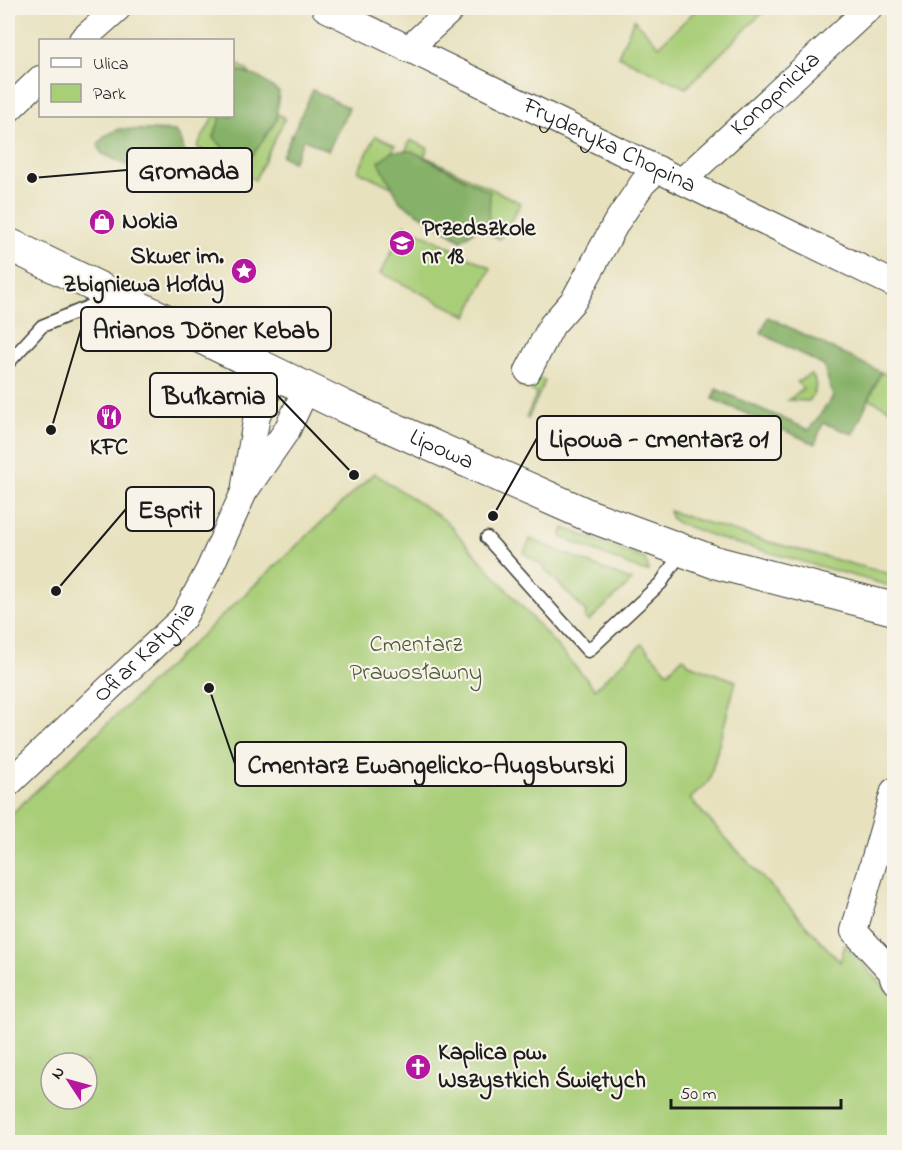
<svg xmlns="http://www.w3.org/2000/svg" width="902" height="1150" font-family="'Indie Flower',sans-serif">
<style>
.green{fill:#a9ce78;stroke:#62754a;stroke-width:1.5;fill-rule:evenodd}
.forest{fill:#86b168;stroke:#516642;stroke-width:1.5}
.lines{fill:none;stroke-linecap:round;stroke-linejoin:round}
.service-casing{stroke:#3a3a34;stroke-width:15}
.minor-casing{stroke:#3a3a34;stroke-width:28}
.tertiary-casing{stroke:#3a3a34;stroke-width:34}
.service{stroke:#fff;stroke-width:12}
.minor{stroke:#fff;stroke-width:26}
.tertiary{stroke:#fff;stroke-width:32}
.labels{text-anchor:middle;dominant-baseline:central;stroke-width:4.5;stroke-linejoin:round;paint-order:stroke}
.street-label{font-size:24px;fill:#1c1c1c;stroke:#f7f3e8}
.poi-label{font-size:24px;font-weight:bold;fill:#1c1c1c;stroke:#f7f3e8;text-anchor:start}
.park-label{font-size:24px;fill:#4d5a3c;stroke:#f7f3e8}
.leader{fill:none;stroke:#1c1c1c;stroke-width:2}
.callout-dot{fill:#1c1c1c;stroke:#f7f3e8;stroke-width:2}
.callout{fill:#f7f3e8;stroke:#1c1c1c;stroke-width:2}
.callout-label{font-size:26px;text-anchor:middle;font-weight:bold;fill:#1c1c1c}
</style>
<rect width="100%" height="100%" fill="#f7f3e8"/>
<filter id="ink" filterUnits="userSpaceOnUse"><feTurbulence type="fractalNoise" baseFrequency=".0167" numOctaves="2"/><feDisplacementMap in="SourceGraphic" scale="12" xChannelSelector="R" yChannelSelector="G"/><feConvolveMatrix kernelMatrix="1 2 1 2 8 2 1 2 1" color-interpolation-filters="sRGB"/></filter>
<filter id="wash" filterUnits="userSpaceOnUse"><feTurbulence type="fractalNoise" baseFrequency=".008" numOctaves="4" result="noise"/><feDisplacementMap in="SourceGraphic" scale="24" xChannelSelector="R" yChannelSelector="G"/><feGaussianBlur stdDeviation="1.35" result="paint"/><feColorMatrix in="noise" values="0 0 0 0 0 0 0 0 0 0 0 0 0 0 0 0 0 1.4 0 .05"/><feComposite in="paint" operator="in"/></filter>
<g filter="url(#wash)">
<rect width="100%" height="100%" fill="#e7e1be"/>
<!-- green -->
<g class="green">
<polygon points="698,8 767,8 686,88 618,56 634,19 659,46"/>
<polygon points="233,60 249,72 250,100 285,118 255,180 197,147 214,116 232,116"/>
<polygon points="376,136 395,145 384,170 396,175 410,140 428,148 424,156 521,203 500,239 358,171"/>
<polygon points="405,225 491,268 467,316 381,273"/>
<polygon points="525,371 545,381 528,419 526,418 537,393 518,385"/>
<polygon points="881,372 894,379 894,411 869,399"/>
<path d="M811 374C819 383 816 392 809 401L788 400 803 389 797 382Z"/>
<path d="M374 473 446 521 595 689 642 644 668 672 683 657 689 664 736 681 709 781 690 799 840 962 845 945 894 997V1142H8V817ZM51 1063H87V1099H51Z"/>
<polygon points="669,511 762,540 894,575 894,587 724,540 678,523 672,519"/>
<polygon points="564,528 645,559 649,571 643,571 561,537"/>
<polygon points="530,539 632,581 589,621 585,618 586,612 541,565 524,553"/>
</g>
<!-- forest -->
<g class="forest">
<polygon points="240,71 258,77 279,92 276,121 253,155 230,154 213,138 221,116 232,116 233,74"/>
<polygon points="313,90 349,108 328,151 304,139 293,162 282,156"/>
<path d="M119 129 175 131C192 151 182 172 161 182L101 153 98 144 105 136Z"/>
<polygon points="391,151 412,151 490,192 489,220 461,240 400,202 379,162"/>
<polygon points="768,317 881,372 853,434 823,423 815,444 713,399 716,389 809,430 833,397 824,366 761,333"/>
</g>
</g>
<g filter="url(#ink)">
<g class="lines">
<!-- service casing -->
<g class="service-casing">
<g id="service">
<polyline points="8,363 42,326 110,298"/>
<polyline points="487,538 588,651 661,583 682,551"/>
</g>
</g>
<!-- minor casing -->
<g class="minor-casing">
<g id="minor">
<path id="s1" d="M325 8 894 284"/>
<polyline points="82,40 118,8"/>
<polyline points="408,49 453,8"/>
<polyline points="8,110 40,79"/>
<path id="s2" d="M682 181 869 8"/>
<polyline points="528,371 552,325 574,300 616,223 643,183 658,169"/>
<polyline points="245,485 257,415 276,374"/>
<path id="s3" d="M8 784 183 618 208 572 244 492 287 430 306 389"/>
<polyline points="894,791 854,931 891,971 894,980"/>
</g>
</g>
<!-- tertiary casing -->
<g class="tertiary-casing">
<g id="tertiary">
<path id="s4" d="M8 244 343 406 590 516 714 562 894 609"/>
</g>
</g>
<!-- service -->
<use href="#service" class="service"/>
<!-- minor -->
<use href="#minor" class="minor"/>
<!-- tertiary -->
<use href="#tertiary" class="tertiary"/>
</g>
</g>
<!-- icons -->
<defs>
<g id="shop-disc" transform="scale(1.35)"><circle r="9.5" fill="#b5179e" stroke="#f7f3e8"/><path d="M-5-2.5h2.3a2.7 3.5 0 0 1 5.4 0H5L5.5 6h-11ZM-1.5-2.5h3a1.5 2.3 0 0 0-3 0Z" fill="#fff"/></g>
<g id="school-disc" transform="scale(1.35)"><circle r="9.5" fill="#b5179e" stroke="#f7f3e8"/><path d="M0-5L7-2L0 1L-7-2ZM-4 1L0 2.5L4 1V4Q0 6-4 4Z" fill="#fff"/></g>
<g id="sight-disc" transform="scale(1.35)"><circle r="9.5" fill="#b5179e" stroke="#f7f3e8"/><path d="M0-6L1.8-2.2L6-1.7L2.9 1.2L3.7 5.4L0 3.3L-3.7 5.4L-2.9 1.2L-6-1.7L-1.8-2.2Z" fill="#fff"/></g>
<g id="restaurant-disc" transform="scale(1.35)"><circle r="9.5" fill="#b5179e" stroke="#f7f3e8"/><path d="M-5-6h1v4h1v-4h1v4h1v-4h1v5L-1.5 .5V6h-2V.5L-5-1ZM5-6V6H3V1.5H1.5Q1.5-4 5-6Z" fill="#fff"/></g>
<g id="church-disc" transform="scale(1.35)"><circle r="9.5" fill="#b5179e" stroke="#f7f3e8"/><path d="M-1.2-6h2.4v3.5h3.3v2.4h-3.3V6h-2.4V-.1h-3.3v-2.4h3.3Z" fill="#fff"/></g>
</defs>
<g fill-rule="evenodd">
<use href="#shop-disc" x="102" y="222"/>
<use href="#school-disc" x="402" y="243"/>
<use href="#sight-disc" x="244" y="271"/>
<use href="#restaurant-disc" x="109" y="417"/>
<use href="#church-disc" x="418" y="1067"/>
</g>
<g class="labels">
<!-- street labels -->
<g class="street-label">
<text stroke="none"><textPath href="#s2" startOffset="128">Konopnicka</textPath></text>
<text stroke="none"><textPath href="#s1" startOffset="316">Fryderyka Chopina</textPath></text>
<text stroke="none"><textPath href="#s4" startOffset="480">Lipowa</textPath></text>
<text stroke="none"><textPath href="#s3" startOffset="190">Ofiar Katynia</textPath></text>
</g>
<!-- poi labels -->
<g class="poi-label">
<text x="122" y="222">Nokia</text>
<text x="422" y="229">Przedszkole<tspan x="422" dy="28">nr 18</tspan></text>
<text x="224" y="257" text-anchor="end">Skwer im.<tspan x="224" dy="28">Zbigniewa Hołdy</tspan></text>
<text x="109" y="448" text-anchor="middle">KFC</text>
<text x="438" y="1053">Kaplica pw.<tspan x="438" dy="28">Wszystkich Świętych</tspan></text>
</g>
<!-- park labels -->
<g class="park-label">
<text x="416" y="645">Cmentarz<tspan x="416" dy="28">Prawosławny</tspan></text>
</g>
</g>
<!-- callouts -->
<path class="leader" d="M32 178L127 170M51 430L81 329M354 475L277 395M493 516L537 438M56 591L126 509M209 688L235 764"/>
<g class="callout-dot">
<circle cx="32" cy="178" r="6"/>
<circle cx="51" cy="430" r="6"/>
<circle cx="354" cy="475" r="6"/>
<circle cx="493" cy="516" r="6"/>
<circle cx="56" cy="591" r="6"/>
<circle cx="209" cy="688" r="6"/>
</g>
<g class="callout">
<rect x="127" y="148" width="125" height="44" rx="6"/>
<rect x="81" y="307" width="250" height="44" rx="6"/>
<rect x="150" y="373" width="127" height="44" rx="6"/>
<rect x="537" y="416" width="244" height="44" rx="6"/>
<rect x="126" y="487" width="88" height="44" rx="6"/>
<rect x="235" y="742" width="391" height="44" rx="6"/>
</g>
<g class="callout-label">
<text x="189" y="179">Gromada</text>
<text x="206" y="338">Arianos Döner Kebab</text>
<text x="214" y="404">Bułkarnia</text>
<text x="659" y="447">Lipowa - cmentarz 01</text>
<text x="170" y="518">Esprit</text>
<text x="431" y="773">Cmentarz Ewangelicko-Augsburski</text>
</g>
<!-- margin -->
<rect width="902" height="1150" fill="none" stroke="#f7f3e8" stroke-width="30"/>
<!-- legend -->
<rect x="39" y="39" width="195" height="78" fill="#f7f3e8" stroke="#9f9d96" stroke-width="1.5"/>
<rect x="51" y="58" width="30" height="9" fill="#ffffff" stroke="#9f9d96" stroke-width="1.5"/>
<text x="93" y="69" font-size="18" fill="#1c1c1c">Ulica</text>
<rect x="51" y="84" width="30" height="18" fill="#a9ce78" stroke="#9f9d96" stroke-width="1.5"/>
<text x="93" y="99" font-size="18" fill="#1c1c1c">Park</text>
<!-- north arrow -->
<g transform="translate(69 1081) rotate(306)"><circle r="28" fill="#f7f3e8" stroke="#9f9d96" stroke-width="1.5"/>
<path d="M0-4.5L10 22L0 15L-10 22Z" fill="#b5179e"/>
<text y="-9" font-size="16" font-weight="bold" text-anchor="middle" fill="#1c1c1c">N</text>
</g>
<!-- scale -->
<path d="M671 1099v9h170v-9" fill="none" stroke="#1c1c1c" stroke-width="3"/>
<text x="680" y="1099" font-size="18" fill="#1c1c1c" stroke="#f7f3e8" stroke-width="4.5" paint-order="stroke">50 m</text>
</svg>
